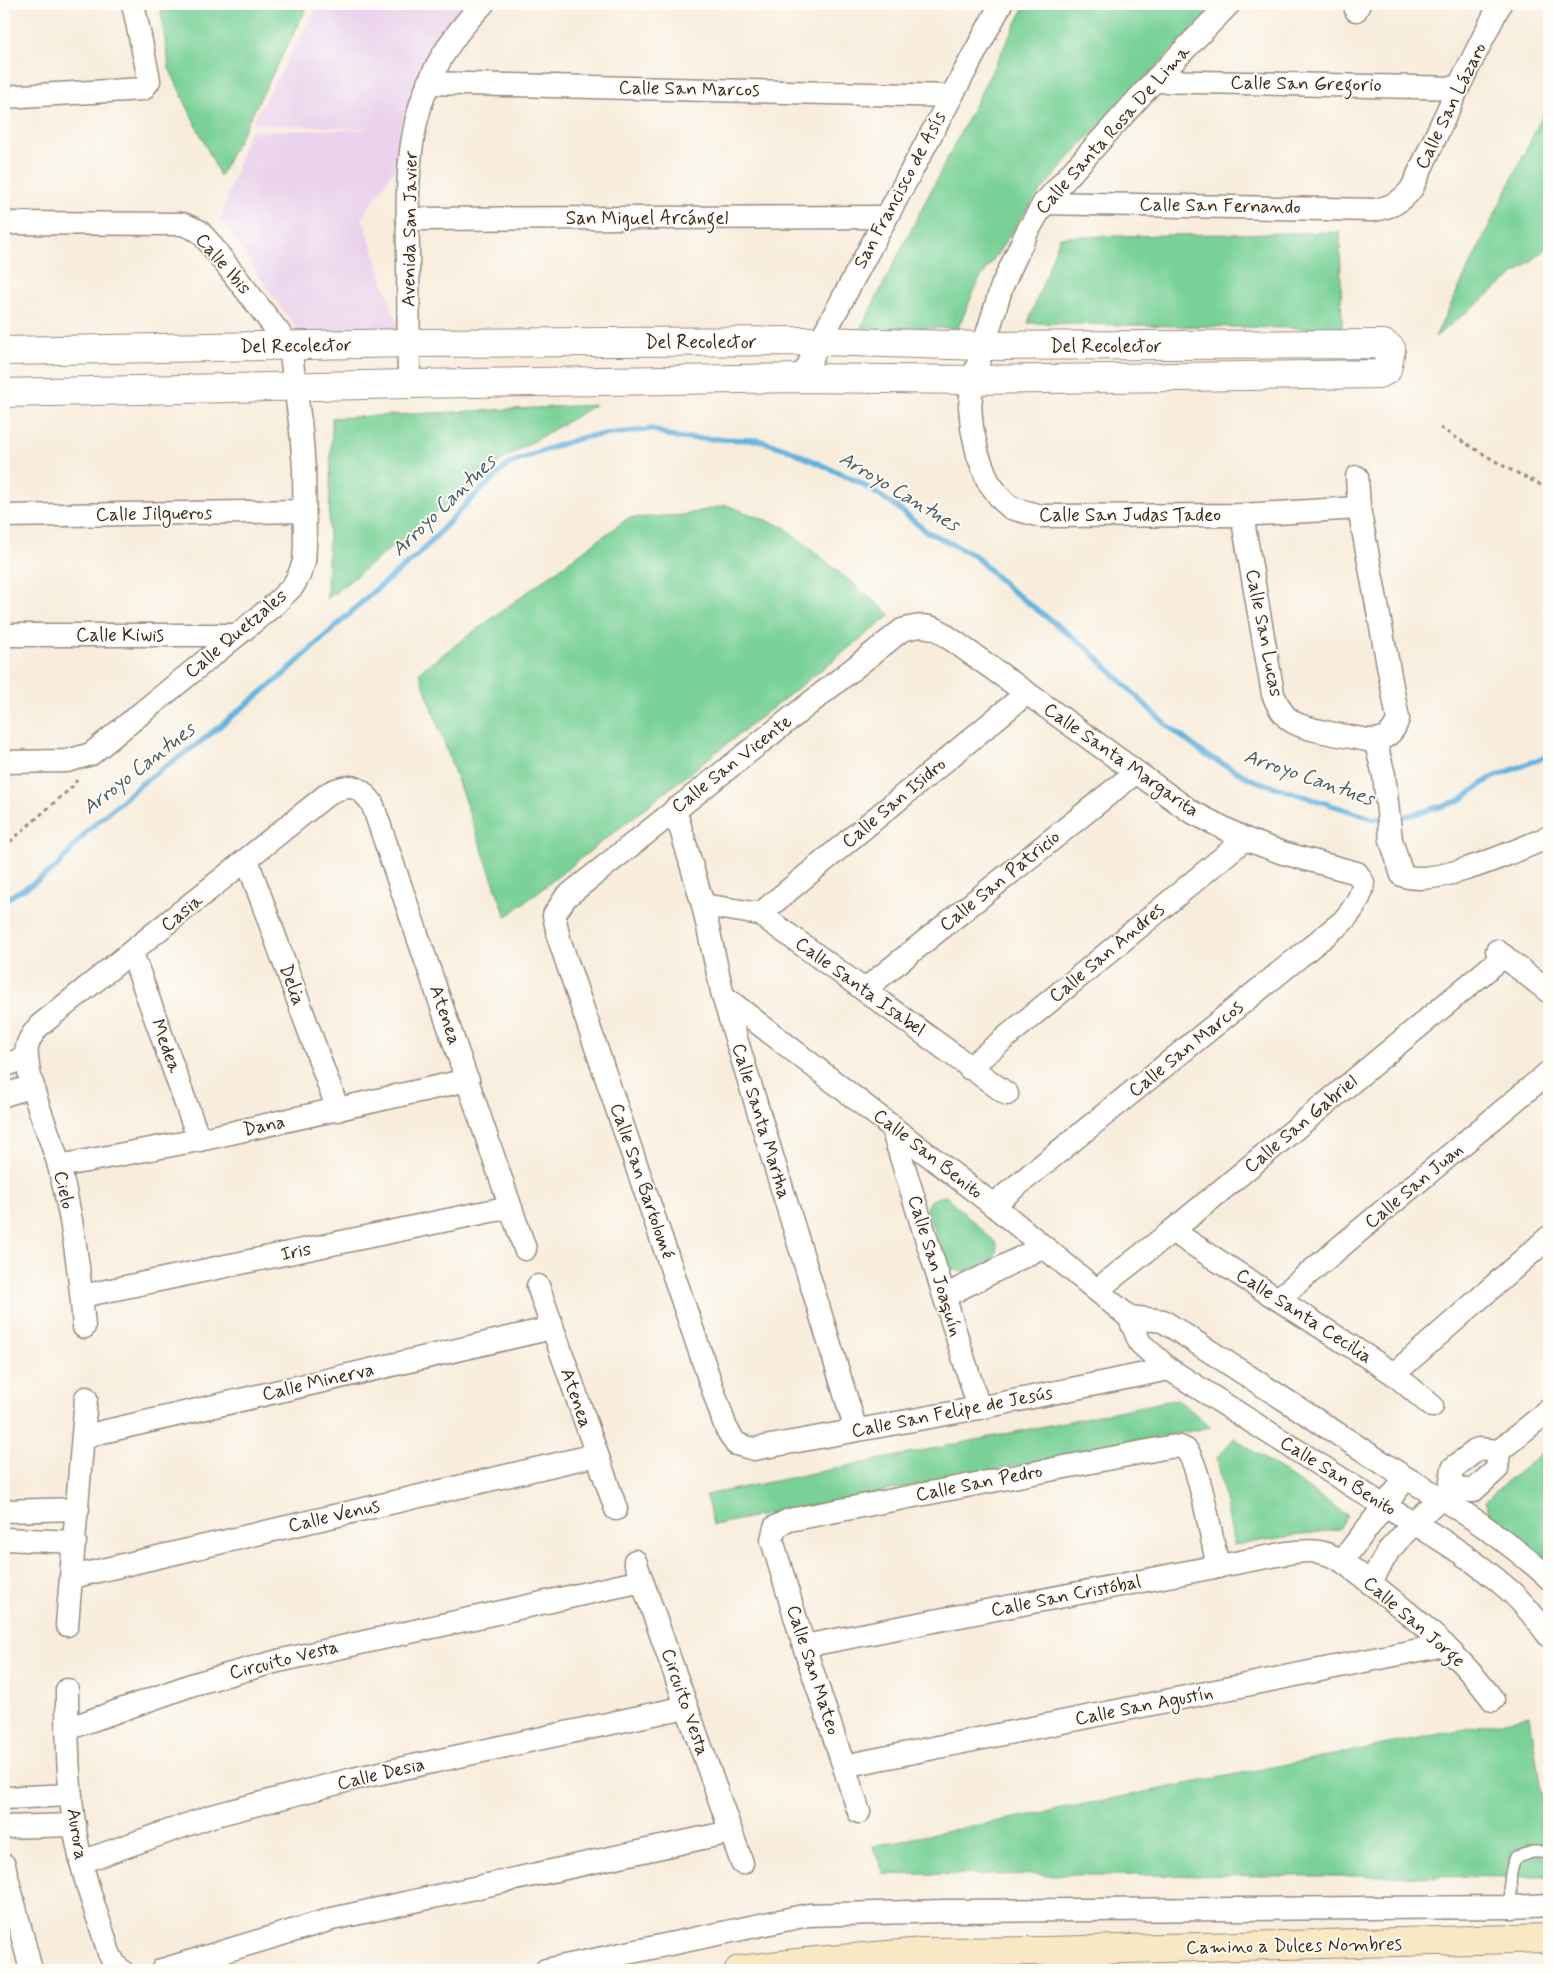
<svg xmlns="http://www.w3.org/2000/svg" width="1553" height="1974" font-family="Mynerve,sans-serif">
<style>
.built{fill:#ead1ec}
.green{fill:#79d197;stroke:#5a7e5a}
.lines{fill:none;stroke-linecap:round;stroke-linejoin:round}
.stream{stroke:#63b2dd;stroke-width:5.5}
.service-casing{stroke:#9a8c7e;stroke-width:14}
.minor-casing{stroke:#9a8c7e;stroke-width:25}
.tertiary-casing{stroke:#9a8c7e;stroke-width:30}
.secondary-casing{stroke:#9a8c7e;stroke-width:30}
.path{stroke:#9a8c7e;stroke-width:3;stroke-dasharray:4 4;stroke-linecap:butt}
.service{stroke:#fff;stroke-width:11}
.minor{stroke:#fff;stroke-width:22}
.tertiary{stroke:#fff;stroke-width:28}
.secondary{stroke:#f8e8c3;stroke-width:28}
.labels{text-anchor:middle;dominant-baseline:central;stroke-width:4;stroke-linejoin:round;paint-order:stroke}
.street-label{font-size:19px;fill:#3b2a1e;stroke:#fdfcf7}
.water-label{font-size:20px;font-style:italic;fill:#495a61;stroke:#fdfcf7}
</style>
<rect width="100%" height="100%" fill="#fdfcf7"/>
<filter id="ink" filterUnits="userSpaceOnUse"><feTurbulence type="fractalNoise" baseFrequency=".02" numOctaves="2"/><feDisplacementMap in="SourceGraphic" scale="10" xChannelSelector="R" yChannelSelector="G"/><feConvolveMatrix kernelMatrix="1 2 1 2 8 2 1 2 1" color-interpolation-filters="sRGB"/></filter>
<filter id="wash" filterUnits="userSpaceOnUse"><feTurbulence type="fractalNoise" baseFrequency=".0096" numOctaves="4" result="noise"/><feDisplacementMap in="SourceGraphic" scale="20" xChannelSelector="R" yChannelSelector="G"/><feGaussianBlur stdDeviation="1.12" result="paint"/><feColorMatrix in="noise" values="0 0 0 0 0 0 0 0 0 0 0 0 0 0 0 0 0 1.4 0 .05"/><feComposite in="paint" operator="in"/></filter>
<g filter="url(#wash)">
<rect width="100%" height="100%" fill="#f8eddd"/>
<!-- built -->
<polygon class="built" points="319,4 472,4 442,36 399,129 396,167 362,217 400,331 304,341 220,219 249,131 382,129 251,124"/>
<!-- green -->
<g class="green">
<polygon points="160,4 309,4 220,176 169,68"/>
<polygon points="1026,4 1216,4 1076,150 1035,198 978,282 958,328 861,328"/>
<polygon points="1549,103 1549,247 1435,337"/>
<polygon points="1340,232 1342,329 1028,323 1060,237"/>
<polygon points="595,405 502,460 327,599 332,418"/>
<polygon points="726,505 784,527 891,615 506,917 419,672 628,518 684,515"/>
<path d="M946 1196 997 1244C997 1250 996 1255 992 1259 983 1270 958 1277 948 1266L926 1210C927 1200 937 1197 946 1196Z"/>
<polygon points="1177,1399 1211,1427 713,1525 706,1495"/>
<polygon points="1234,1438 1347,1515 1339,1529 1234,1545 1217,1458"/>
<polygon points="1542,1453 1549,1461 1549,1564 1493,1521 1485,1502 1497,1490"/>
<polygon points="1530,1716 1549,1845 1549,1877 884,1874 873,1846"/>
</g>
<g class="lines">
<!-- stream -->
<g class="stream">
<polyline points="1393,817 1411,815 1459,801 1489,779 1549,755"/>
<polyline points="4,900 32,884 57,867 87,831 141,784 199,743 283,675 374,591 417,556 467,503 509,464 550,448 584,437 652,429 676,438 758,440 787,449 859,482 898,508 926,531 974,555 1006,586 1087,648 1163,722 1204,754 1253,780 1375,819 1384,818"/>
</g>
</g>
</g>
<g filter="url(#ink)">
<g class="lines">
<!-- service casing -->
<g class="service-casing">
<path id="service" d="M1512 1907C1510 1889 1508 1874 1516 1857L1533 1852H1549"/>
</g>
<!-- minor casing -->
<g class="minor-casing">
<g id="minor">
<polyline points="1229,4 1154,81 1044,203 1027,232 1002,286 973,380 970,406 972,428 978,455 988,481 1001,499 1011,508 1041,516 1242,515 1359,508"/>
<polyline points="1356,10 1359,4"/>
<polyline points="1154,81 1458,88"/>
<polyline points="428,83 951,96"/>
<polyline points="4,97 143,89 149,81 148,74 133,4"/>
<path d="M1044 203 1374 210C1391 207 1402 202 1412 188L1458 88 1500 4"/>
<polyline points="407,219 886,217"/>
<polyline points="4,223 183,224 199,231 208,241 290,347 301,430 304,468 305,544 304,562 299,575 293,586 274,605 91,754 67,761 4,762"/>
<polyline points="802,378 820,341 1001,4"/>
<path d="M409 384C409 341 408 297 408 254 406 154 408 79 483 4"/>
<path d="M1242 515 1273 694C1277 704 1283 717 1293 722 1307 731 1349 736 1367 740 1384 741 1393 735 1398 719L1359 508 1357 477"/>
<polyline points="4,516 304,511"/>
<polyline points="4,635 237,635"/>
<path d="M1375 740 1384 775 1391 840 1402 875C1433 889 1517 850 1549 837"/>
<polyline points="675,809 703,905 723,996 856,1430"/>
<polyline points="247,860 338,1110"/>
<polyline points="703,905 760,914 1007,1094"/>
<polyline points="760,914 1027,693"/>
<polyline points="1497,951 1549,992"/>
<polyline points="132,953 199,1140"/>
<polyline points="864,990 1135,773"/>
<path d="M723 996 993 1205 1129 1317 1140 1343 1169 1369 1384 1506C1427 1530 1472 1557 1509 1590 1524 1603 1537 1620 1549 1636"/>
<polyline points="4,1066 26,1057"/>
<polyline points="969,1068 1245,839"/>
<polyline points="4,1095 33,1086"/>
<polyline points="891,1125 979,1408"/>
<polyline points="59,1166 199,1140 468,1080"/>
<path d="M993 1205 1342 922C1350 914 1363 896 1363 883 1362 879 1359 877 1357 873L1283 853 1245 839 1190 811 1027 693 938 630C925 624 916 626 902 630L566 897 554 915 559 939 726 1428 736 1444 754 1449 979 1408 1169 1369"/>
<polyline points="1172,1231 1394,1374 1432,1406"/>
<polyline points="538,1286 616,1509"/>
<polyline points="1097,1290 1172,1231 1504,956"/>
<polyline points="82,1296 510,1207"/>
<polyline points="945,1296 1042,1247"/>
<polyline points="1278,1299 1549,1072"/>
<path d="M1129 1317 1163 1321 1406 1478C1457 1506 1506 1539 1549 1578"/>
<path d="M84 1327C80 1273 73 1219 59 1166 49 1130 30 1094 27 1057 25 1044 31 1036 39 1026L329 793C350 783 359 785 372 803L525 1249"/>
<polyline points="1394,1374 1549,1237"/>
<polyline points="85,1436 552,1328"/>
<polyline points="1450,1488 1473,1491 1497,1469 1499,1451"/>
<polyline points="4,1511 78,1509"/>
<polyline points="4,1539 75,1542"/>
<polyline points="635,1561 742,1863"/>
<polyline points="1342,1561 1406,1478"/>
<polyline points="72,1577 596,1455"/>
<polyline points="1370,1583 1389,1550 1414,1523 1450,1488 1453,1468 1478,1449 1499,1451 1549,1410"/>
<polyline points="67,1625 86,1398"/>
<path d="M804 1646 1287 1553C1310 1550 1321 1549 1342 1561 1396 1602 1452 1645 1493 1700"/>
<path d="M67 1690C67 1747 68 1806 81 1861 88 1892 100 1922 109 1953L115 1965 121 1970"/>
<polyline points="67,1729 194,1684 278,1661 642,1581"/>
<polyline points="844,1766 1444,1645"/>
<polyline points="4,1798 71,1795"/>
<path d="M859 1812 804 1646 772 1540 775 1527 789 1520 1169 1447C1175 1446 1182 1446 1187 1451 1199 1464 1213 1545 1218 1567"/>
<polyline points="4,1827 75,1825"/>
<polyline points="81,1862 212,1816 353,1779 686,1707"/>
<polyline points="4,1865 31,1970"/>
<polyline points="162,1970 332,1919 730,1832"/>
<polyline points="546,1970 808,1915 944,1911 1512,1907 1549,1905"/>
</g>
</g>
<!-- tertiary casing -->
<g class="tertiary-casing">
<polyline id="tertiary" points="4,351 409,343 820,341 983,346 1384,344 1391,349 1387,370 1379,374 973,380 802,378 409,384 4,393"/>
</g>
<!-- secondary casing -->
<g class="secondary-casing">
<polyline id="secondary" points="739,1970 805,1962 923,1952 1047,1951 1549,1938"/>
</g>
<!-- path -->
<g class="path">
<polyline points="1440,428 1507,468 1549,489"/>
<polyline points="4,847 72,787 77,780"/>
</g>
<!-- service -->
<use href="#service" class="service"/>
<!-- minor -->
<use href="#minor" class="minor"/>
<!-- tertiary -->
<use href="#tertiary" class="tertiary"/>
<!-- secondary -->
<use href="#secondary" class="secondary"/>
</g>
</g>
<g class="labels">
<!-- street labels -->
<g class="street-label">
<text transform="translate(1306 84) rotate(1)">Calle San Gregorio</text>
<text transform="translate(689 89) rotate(1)">Calle San Marcos</text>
<text transform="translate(1451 106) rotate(-64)">Calle San Lázaro</text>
<text transform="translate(1113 130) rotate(-48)">Calle Santa Rosa De Lima</text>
<text transform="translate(900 190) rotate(-62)">San Francisco de Asís</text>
<text transform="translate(1220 206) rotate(1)">Calle San Fernando</text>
<text x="647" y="218">San Miguel Arcángel</text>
<text transform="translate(410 229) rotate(-89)">Avenida San Javier</text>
<text transform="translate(223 264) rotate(49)">Calle Ibis</text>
<text x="701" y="342">Del Recolector</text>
<text transform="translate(296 346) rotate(-1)">Del Recolector</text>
<text x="1106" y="346">Del Recolector</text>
<text transform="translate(154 514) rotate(-1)">Calle Jilgueros</text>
<text x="1130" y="515">Calle San Judas Tadeo</text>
<text transform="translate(1264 633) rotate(79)">Calle San Lucas</text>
<text transform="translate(236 634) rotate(-40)">Calle Quetzales</text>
<text x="120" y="635">Calle Kiwis</text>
<text transform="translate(1121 760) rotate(35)">Calle Santa Margarita</text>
<text transform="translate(732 764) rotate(-38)">Calle San Vicente</text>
<text transform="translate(894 803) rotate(-40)">Calle San Isidro</text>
<text transform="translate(1000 881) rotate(-39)">Calle San Patricio</text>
<text transform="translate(182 913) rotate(-39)">Casia</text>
<text transform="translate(1107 953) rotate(-40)">Calle San Andres</text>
<text transform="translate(292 985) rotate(70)">Delia</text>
<text transform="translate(860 987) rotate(36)">Calle Santa Isabel</text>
<text transform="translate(445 1015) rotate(71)">Atenea</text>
<text transform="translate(166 1046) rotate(70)">Medea</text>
<text transform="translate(1186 1049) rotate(-39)">Calle San Marcos</text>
<text transform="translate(761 1121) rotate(73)">Calle Santa Martha</text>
<text transform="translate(1301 1124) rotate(-40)">Calle San Gabriel</text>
<text transform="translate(264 1126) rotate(-12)">Dana</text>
<text transform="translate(928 1154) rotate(38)">Calle San Benito</text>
<text transform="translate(642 1181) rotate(71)">Calle San Bartolomé</text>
<text transform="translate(1414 1186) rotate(-40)">Calle San Juan</text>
<text transform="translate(64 1190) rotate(77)">Cielo</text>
<text transform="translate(296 1252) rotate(-12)">Iris</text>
<text transform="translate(935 1266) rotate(73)">Calle San Joaquín</text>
<text transform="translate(1304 1316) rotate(33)">Calle Santa Cecilia</text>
<text transform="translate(318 1382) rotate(-13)">Calle Minerva</text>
<text transform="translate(576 1398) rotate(71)">Atenea</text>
<text transform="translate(952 1412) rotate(-11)">Calle San Felipe de Jesús</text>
<text transform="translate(1338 1476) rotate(32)">Calle San Benito</text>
<text transform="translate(979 1483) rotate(-11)">Calle San Pedro</text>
<text transform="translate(334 1516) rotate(-13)">Calle Venus</text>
<text transform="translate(1066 1596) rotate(-11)">Calle San Cristóbal</text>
<text transform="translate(1414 1622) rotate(41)">Calle San Jorge</text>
<text transform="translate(284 1660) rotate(-14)">Circuito Vesta</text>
<text transform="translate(813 1670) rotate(72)">Calle San Mateo</text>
<text transform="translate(685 1702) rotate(71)">Circuito Vesta</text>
<text transform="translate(1144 1706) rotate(-11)">Calle San Agustín</text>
<text transform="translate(381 1774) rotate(-13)">Calle Desia</text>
<text transform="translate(77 1834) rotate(81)">Aurora</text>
<text transform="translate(1294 1946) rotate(-1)">Camino a Dulces Nombres</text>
</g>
<!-- water labels -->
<g class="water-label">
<text transform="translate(899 492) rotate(31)">Arroyo Cantues</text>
<text transform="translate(444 506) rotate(-44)">Arroyo Cantues</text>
<text transform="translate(139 769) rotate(-38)">Arroyo Cantues</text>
<text transform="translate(1309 778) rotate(19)">Arroyo Cantues</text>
</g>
</g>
<!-- margin -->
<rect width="1553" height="1974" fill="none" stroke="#fdfcf7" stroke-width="20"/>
</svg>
